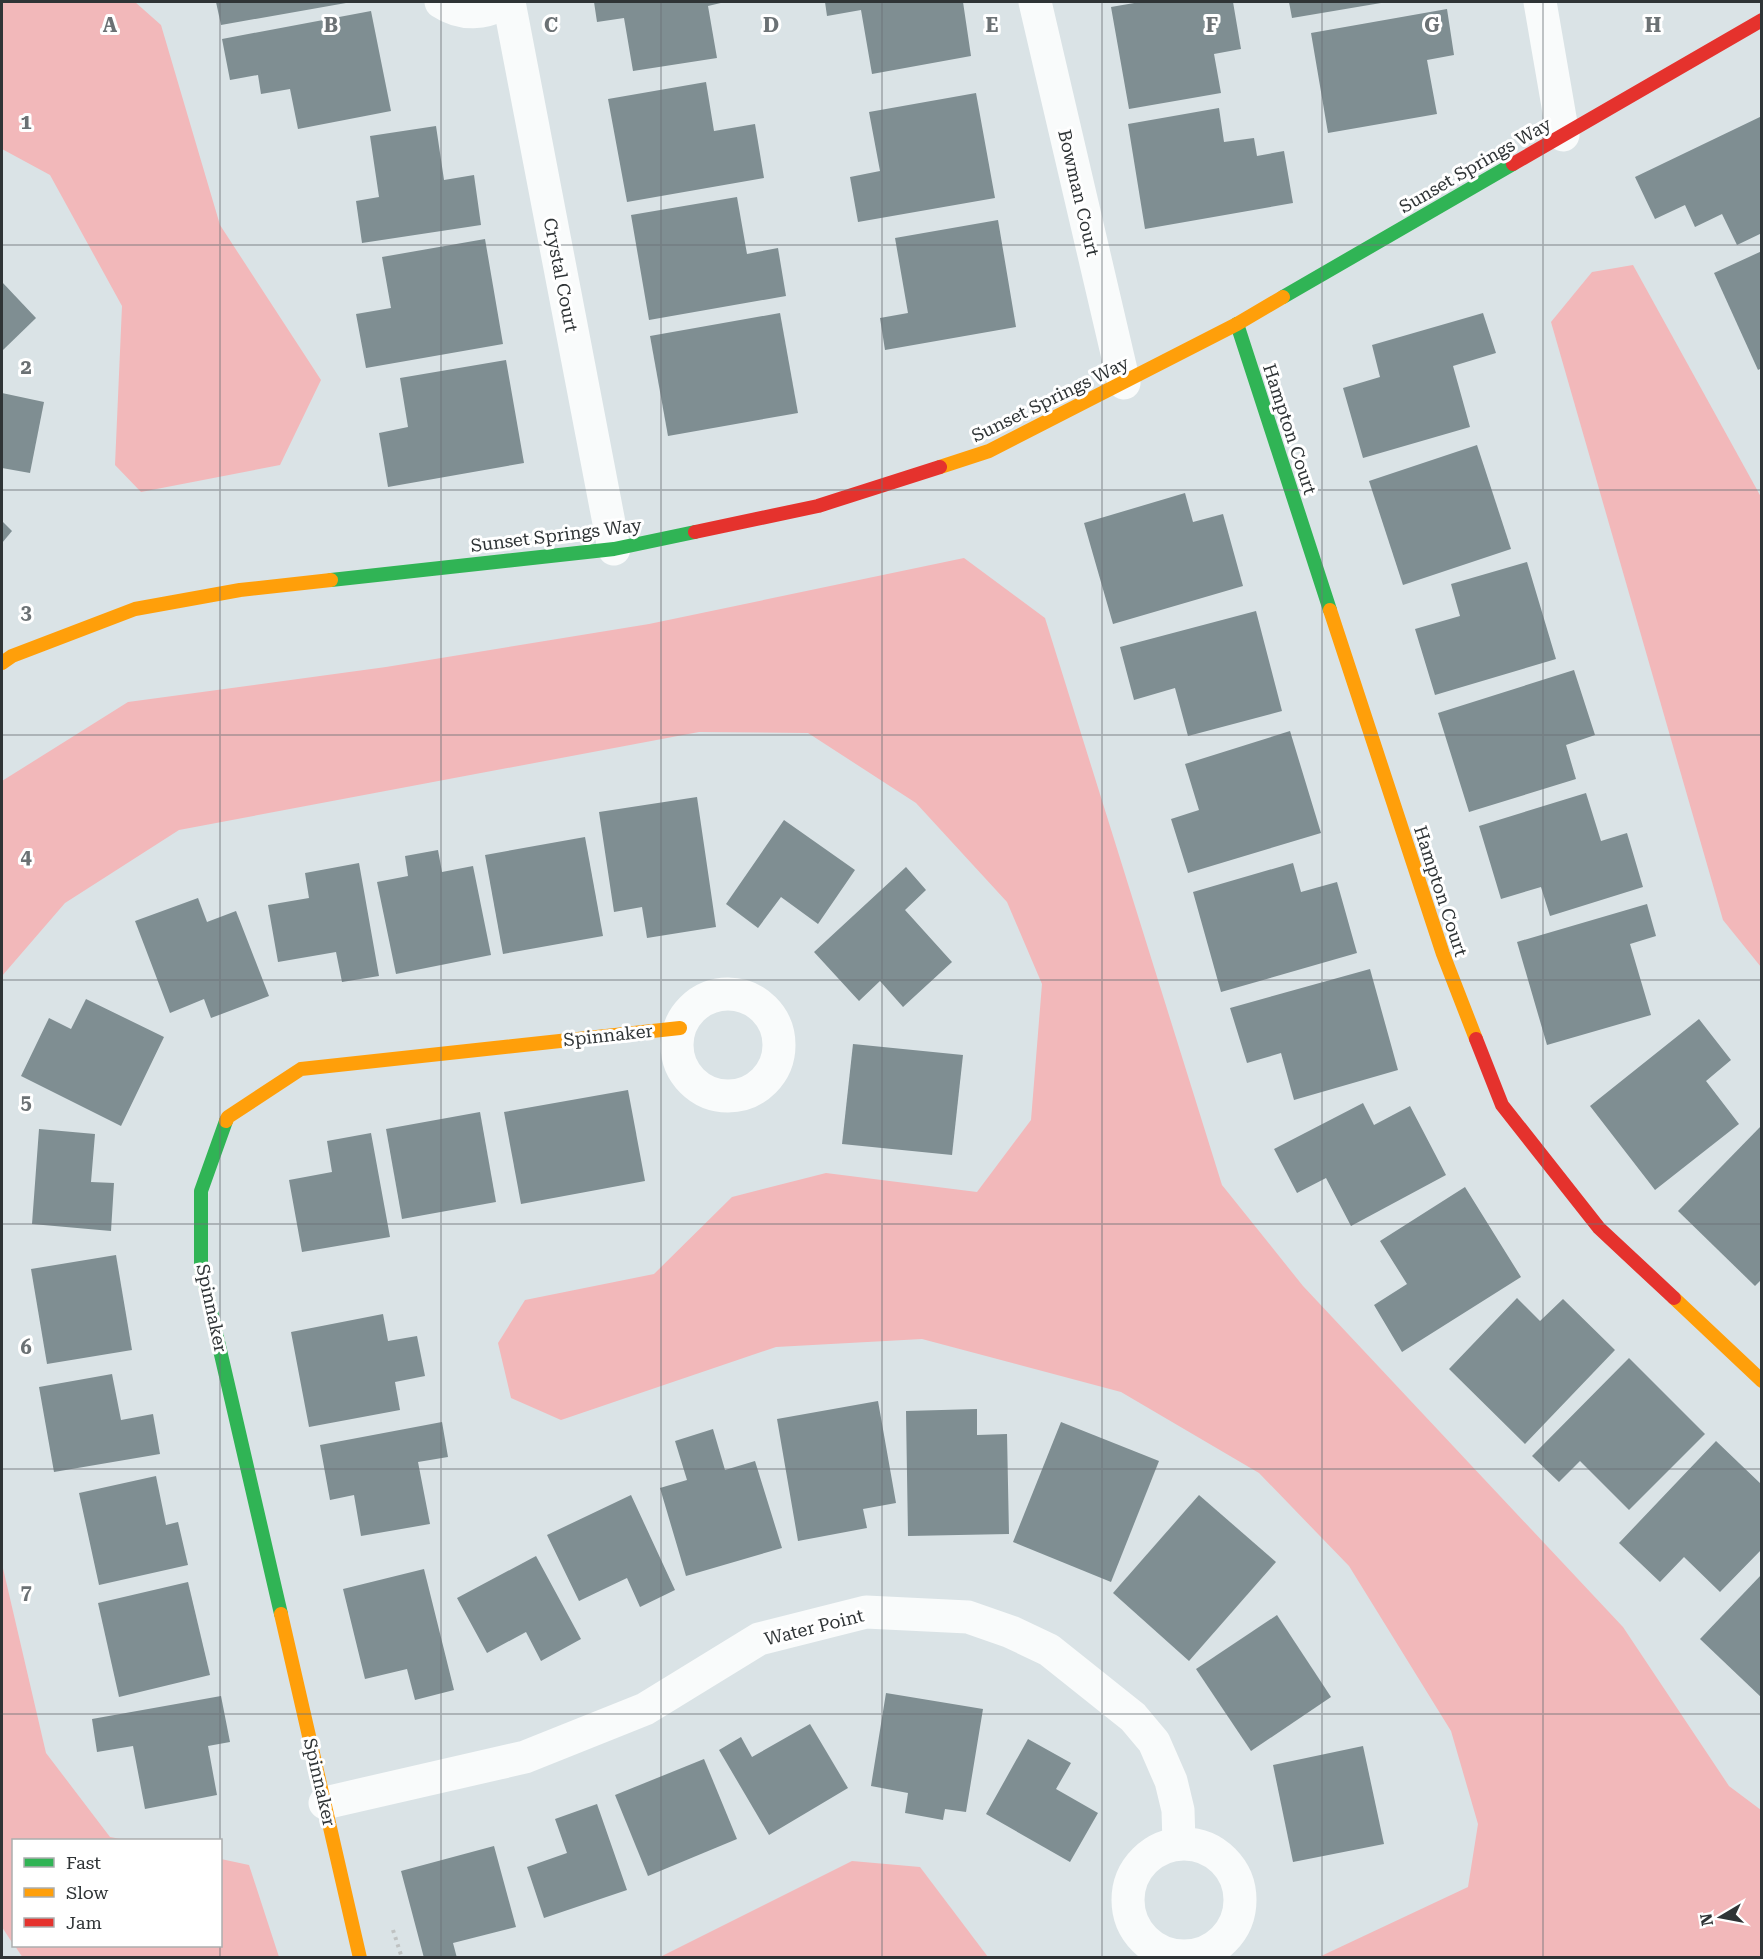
<svg xmlns="http://www.w3.org/2000/svg" width="1763" height="1959" font-family="'Roboto Serif',serif">
<style>
.water{fill:#f2b8ba}
.building{fill:#7f8e92}
.lines{fill:none;stroke-linecap:round;stroke-linejoin:round}
.path{stroke:#bfc2c2;stroke-width:4;stroke-dasharray:3 4.5;stroke-linecap:butt}
.street{stroke:#f9fbfb;stroke-width:33}
.fast{stroke:#30b455;stroke-width:14}
.slow{stroke:#ff9f0a;stroke-width:14}
.jam{stroke:#e5322d;stroke-width:14}
.grid{fill:none;stroke:#6b7174;stroke-width:1.5;stroke-opacity:0.55}
.labels{text-anchor:middle;dominant-baseline:central;stroke-width:6;stroke-linejoin:round;paint-order:stroke}
.street-label{font-size:18px;fill:#2f3436;stroke:#fff}
.grid-label{font-size:20px;text-anchor:middle;font-weight:bold;fill:#6b7174;stroke:#fff;stroke-width:6;stroke-linejoin:round;paint-order:stroke}
</style>
<rect width="100%" height="100%" fill="#dae3e6"/>
<!-- water -->
<g class="water">
<polygon points="2,2 135,2 161,25 220,225 321,380 280,465 141,492 115,465 122,306 50,175 2,149"/>
<polygon points="1633,265 1761,497 1761,967 1723,920 1551,322 1592,272"/>
<polygon points="964,558 1045,618 1222,1185 1303,1286 1623,1627 1729,1786 1761,1810 1761,1957 1319,1957 1468,1887 1478,1824 1451,1731 1349,1566 1259,1473 1121,1392 922,1339 776,1347 561,1420 511,1398 498,1343 525,1300 654,1274 732,1197 826,1173 977,1192 1031,1120 1042,984 1007,902 916,803 808,733 699,732 179,830 65,903 2,976 2,781 128,702 386,667 649,624"/>
<polygon points="2,1564 46,1753 110,1837 126,1840 14,1840 13,1944 2,1927"/>
<polygon points="221,1859 249,1865 279,1957 23,1958 15,1946 220,1946"/>
<polygon points="852,1861 920,1867 988,1957 660,1957"/>
</g>
<!-- building -->
<g class="building">
<polygon points="216,2 345,2 346,3 221,25"/>
<polygon points="594,2 725,2 708,6 717,58 633,71 624,18 597,22"/>
<polygon points="825,2 963,2 971,56 872,74 861,10 827,16"/>
<polygon points="1140,2 1233,2 1241,49 1214,54 1221,93 1129,109 1111,7"/>
<polygon points="1289,2 1381,2 1381,3 1292,18"/>
<polygon points="1447,9 1454,55 1427,60 1437,114 1328,133 1311,33"/>
<polygon points="371,11 391,111 298,129 290,89 261,94 258,75 230,80 222,39"/>
<polygon points="706,82 714,131 755,124 764,178 627,202 608,99"/>
<polygon points="976,93 995,198 858,222 850,177 880,171 869,112"/>
<polygon points="1219,108 1224,142 1254,138 1257,156 1284,151 1293,203 1145,229 1128,124"/>
<polygon points="1762,116 1762,233 1737,245 1722,214 1695,227 1685,205 1655,219 1635,177"/>
<polygon points="436,126 444,180 474,175 481,225 362,243 356,201 379,197 370,136"/>
<polygon points="737,197 747,254 778,248 786,296 649,320 631,215"/>
<polygon points="998,220 1016,327 885,350 880,318 908,313 895,238"/>
<polygon points="485,239 503,344 366,368 356,314 391,308 382,257"/>
<polygon points="1762,251 1762,368 1758,370 1714,273"/>
<polygon points="2,282 36,318 2,351"/>
<polygon points="780,313 798,413 668,436 650,336"/>
<polygon points="1483,313 1496,353 1453,366 1470,427 1363,458 1343,388 1380,377 1372,345"/>
<polygon points="506,360 524,463 388,487 379,433 408,427 400,378"/>
<polygon points="2,393 44,402 30,473 2,468"/>
<polygon points="1477,445 1511,549 1403,585 1369,481"/>
<polygon points="1185,493 1193,522 1223,514 1243,586 1113,624 1084,523"/>
<polygon points="2,521 12,531 2,543"/>
<polygon points="1527,562 1556,659 1435,695 1415,629 1460,616 1451,584"/>
<polygon points="1256,611 1282,711 1188,736 1175,688 1134,700 1120,647"/>
<polygon points="1574,670 1595,735 1566,745 1576,779 1469,812 1438,713"/>
<polygon points="1290,731 1321,833 1188,873 1171,819 1199,810 1185,764"/>
<polygon points="1586,793 1601,841 1627,833 1643,887 1550,916 1541,887 1501,899 1479,826"/>
<polygon points="697,797 716,927 647,938 642,907 614,912 599,812"/>
<polygon points="784,820 855,870 818,924 781,897 758,928 726,904"/>
<polygon points="585,837 603,936 503,954 485,855"/>
<polygon points="438,850 442,872 473,866 491,955 396,974 377,882 408,876 405,856"/>
<polygon points="359,863 379,976 342,982 336,952 278,962 268,905 309,898 305,873"/>
<polygon points="1293,863 1301,892 1337,882 1357,953 1221,992 1193,892"/>
<polygon points="906,867 926,890 905,910 952,962 903,1007 880,981 859,1001 814,952"/>
<polygon points="198,898 207,922 236,911 269,996 211,1018 204,999 170,1013 135,921"/>
<polygon points="1647,904 1656,936 1630,944 1651,1015 1547,1045 1517,942"/>
<polygon points="1370,969 1398,1070 1294,1100 1281,1053 1247,1063 1230,1008"/>
<polygon points="86,999 164,1037 121,1126 21,1076 49,1018 71,1029"/>
<polygon points="1699,1019 1731,1060 1706,1081 1739,1124 1655,1190 1590,1106"/>
<polygon points="853,1044 963,1055 952,1155 842,1144"/>
<polygon points="628,1090 645,1181 521,1204 504,1112"/>
<polygon points="1363,1103 1374,1125 1410,1106 1446,1175 1351,1226 1326,1178 1297,1193 1274,1149"/>
<polygon points="480,1112 496,1202 402,1219 386,1129"/>
<polygon points="1762,1125 1762,1279 1755,1286 1678,1211"/>
<polygon points="39,1129 95,1134 91,1182 114,1183 111,1231 32,1224"/>
<polygon points="371,1133 390,1237 302,1252 289,1180 332,1172 327,1141"/>
<polygon points="1465,1187 1521,1277 1402,1352 1374,1305 1407,1284 1380,1241"/>
<polygon points="116,1255 132,1350 47,1364 31,1269"/>
<polygon points="1517,1298 1540,1321 1563,1299 1615,1350 1525,1444 1449,1369"/>
<polygon points="383,1314 388,1341 417,1336 425,1376 395,1382 400,1410 309,1427 291,1332"/>
<polygon points="1629,1358 1705,1434 1629,1510 1580,1461 1559,1482 1532,1456"/>
<polygon points="112,1374 121,1420 153,1414 160,1454 54,1472 39,1387"/>
<polygon points="878,1401 896,1503 863,1509 867,1528 798,1541 777,1419"/>
<polygon points="977,1409 977,1435 1007,1434 1009,1534 908,1536 906,1411"/>
<polygon points="442,1422 448,1457 418,1462 430,1524 361,1536 354,1495 330,1500 320,1445"/>
<polygon points="1061,1422 1159,1461 1111,1582 1013,1542"/>
<polygon points="713,1429 725,1470 755,1461 782,1548 686,1576 660,1488 687,1480 675,1441"/>
<polygon points="1716,1441 1762,1485 1762,1549 1720,1592 1684,1557 1660,1582 1619,1543"/>
<polygon points="156,1476 166,1525 178,1522 188,1565 99,1585 79,1493"/>
<polygon points="631,1495 675,1590 640,1607 627,1578 579,1601 547,1535"/>
<polygon points="1199,1495 1276,1562 1189,1661 1113,1593"/>
<polygon points="536,1556 581,1639 541,1661 526,1632 487,1653 457,1598"/>
<polygon points="424,1569 454,1690 415,1700 407,1669 365,1679 343,1589"/>
<polygon points="1762,1574 1762,1698 1700,1639"/>
<polygon points="188,1582 210,1675 119,1697 98,1603"/>
<polygon points="1277,1615 1331,1697 1251,1751 1196,1669"/>
<polygon points="886,1693 983,1709 966,1812 945,1809 943,1820 905,1813 908,1793 871,1786"/>
<polygon points="221,1696 230,1742 208,1746 217,1795 145,1809 133,1746 97,1752 92,1719"/>
<polygon points="810,1724 848,1788 769,1835 719,1750 741,1737 752,1757"/>
<polygon points="1028,1739 1071,1763 1056,1789 1098,1813 1070,1862 986,1814"/>
<polygon points="1363,1746 1384,1844 1293,1862 1273,1765"/>
<polygon points="704,1759 737,1839 648,1876 615,1795"/>
<polygon points="597,1804 627,1890 544,1918 527,1867 567,1853 555,1819"/>
<polygon points="494,1846 516,1927 453,1943 457,1958 424,1958 401,1871"/>
</g>
<g class="lines">
<!-- path -->
<polyline class="path" points="393,1930 402,1958"/>
<!-- street -->
<g class="street">
<path d="M441 2C462 16 485 14 506 2"/>
<polyline points="509,2 614,549"/>
<polyline points="1035,2 1124,383"/>
<polyline points="1540,2 1563,135"/>
<circle cx="728" cy="1045" r="51"/>
<polyline points="325,1803 525,1757 645,1709 759,1639 866,1612 968,1617 1011,1632 1049,1650 1133,1717 1154,1742 1171,1781 1178,1810 1179,1843"/>
<circle cx="1184" cy="1900" r="56"/>
</g>
<!-- fast -->
<g class="fast">
<polyline points="1283,297 1513,164"/>
<polyline points="1237,324 1330,610"/>
<polyline points="331,580 614,549 695,532"/>
<polyline points="226,1121 201,1191 201,1268 281,1614"/>
</g>
<!-- slow -->
<g class="slow">
<polyline points="940,467 989,451 1237,324 1283,297"/>
<polyline points="1330,610 1443,954 1476,1039"/>
<polyline points="2,663 12,656 135,609 240,590 331,580"/>
<polyline points="226,1121 228,1117 301,1069 680,1028"/>
<polyline points="1674,1298 1762,1381"/>
<polyline points="281,1614 360,1958"/>
</g>
<!-- jam -->
<g class="jam">
<polyline points="1513,164 1762,20"/>
<polyline points="695,532 818,506 940,467"/>
<polyline points="1476,1039 1502,1105 1599,1228 1674,1298"/>
</g>
</g>
<!-- grid -->
<path class="grid" d="M220 2V1840M441 2V1958M661 2V1958M882 2V1958M1102 2V1958M1322 2V1958M1543 2V1958M2 245H1762M2 490H1762M2 735H1762M2 980H1762M2 1224H1762M2 1469H1762M2 1714H1762M220 1946V1958"/>
<g class="labels">
<!-- street labels -->
<g class="street-label">
<text transform="translate(1475 165) rotate(-30)">Sunset Springs Way</text>
<text transform="translate(1079 193) rotate(77)">Bowman Court</text>
<text transform="translate(561 275) rotate(79)">Crystal Court</text>
<text transform="translate(1050 399) rotate(-26)">Sunset Springs Way</text>
<text transform="translate(1290 429) rotate(72)">Hampton Court</text>
<text transform="translate(556 535) rotate(-7)">Sunset Springs Way</text>
<text transform="translate(1441 891) rotate(72)">Hampton Court</text>
<text transform="translate(608 1035) rotate(-6)">Spinnaker</text>
<text transform="translate(212 1308) rotate(78)">Spinnaker</text>
<text transform="translate(814 1627) rotate(-14)">Water Point</text>
<text transform="translate(320 1782) rotate(77)">Spinnaker</text>
</g>
</g>
<g class="grid-label">
<text x="110" y="32">A</text>
<text x="331" y="32">B</text>
<text x="551" y="32">C</text>
<text x="771" y="32">D</text>
<text x="992" y="32">E</text>
<text x="1212" y="32">F</text>
<text x="1432" y="32">G</text>
<text x="1653" y="32">H</text>
<text x="26" y="129">1</text>
<text x="26" y="374">2</text>
<text x="26" y="619">3</text>
<text x="26" y="864">4</text>
<text x="26" y="1109">5</text>
<text x="26" y="1354">6</text>
<text x="26" y="1599">7</text>
</g>
<!-- border -->
<rect width="1763" height="1959" fill="none" stroke="#2f3436" stroke-width="6"/>
<!-- legend -->
<rect x="12" y="1839" width="210" height="108" fill="#ffffff" stroke="#acaeaf" stroke-width="1.5"/>
<rect x="24" y="1858" width="30" height="9" fill="#30b455" stroke="#acaeaf" stroke-width="1.5"/>
<text x="66" y="1869" font-size="18" fill="#2f3436">Fast</text>
<rect x="24" y="1888" width="30" height="9" fill="#ff9f0a" stroke="#acaeaf" stroke-width="1.5"/>
<text x="66" y="1899" font-size="18" fill="#2f3436">Slow</text>
<rect x="24" y="1918" width="30" height="9" fill="#e5322d" stroke="#acaeaf" stroke-width="1.5"/>
<text x="66" y="1929" font-size="18" fill="#2f3436">Jam</text>
<!-- north arrow -->
<g transform="translate(1721 1917) rotate(260)" stroke="#ffffff" stroke-width="4.5" paint-order="stroke">
<path d="M0-4.5L10 22L0 15L-10 22Z" fill="#2f3436"/>
<text y="-9" font-size="16" font-weight="bold" text-anchor="middle" fill="#2f3436">N</text>
</g>
</svg>
